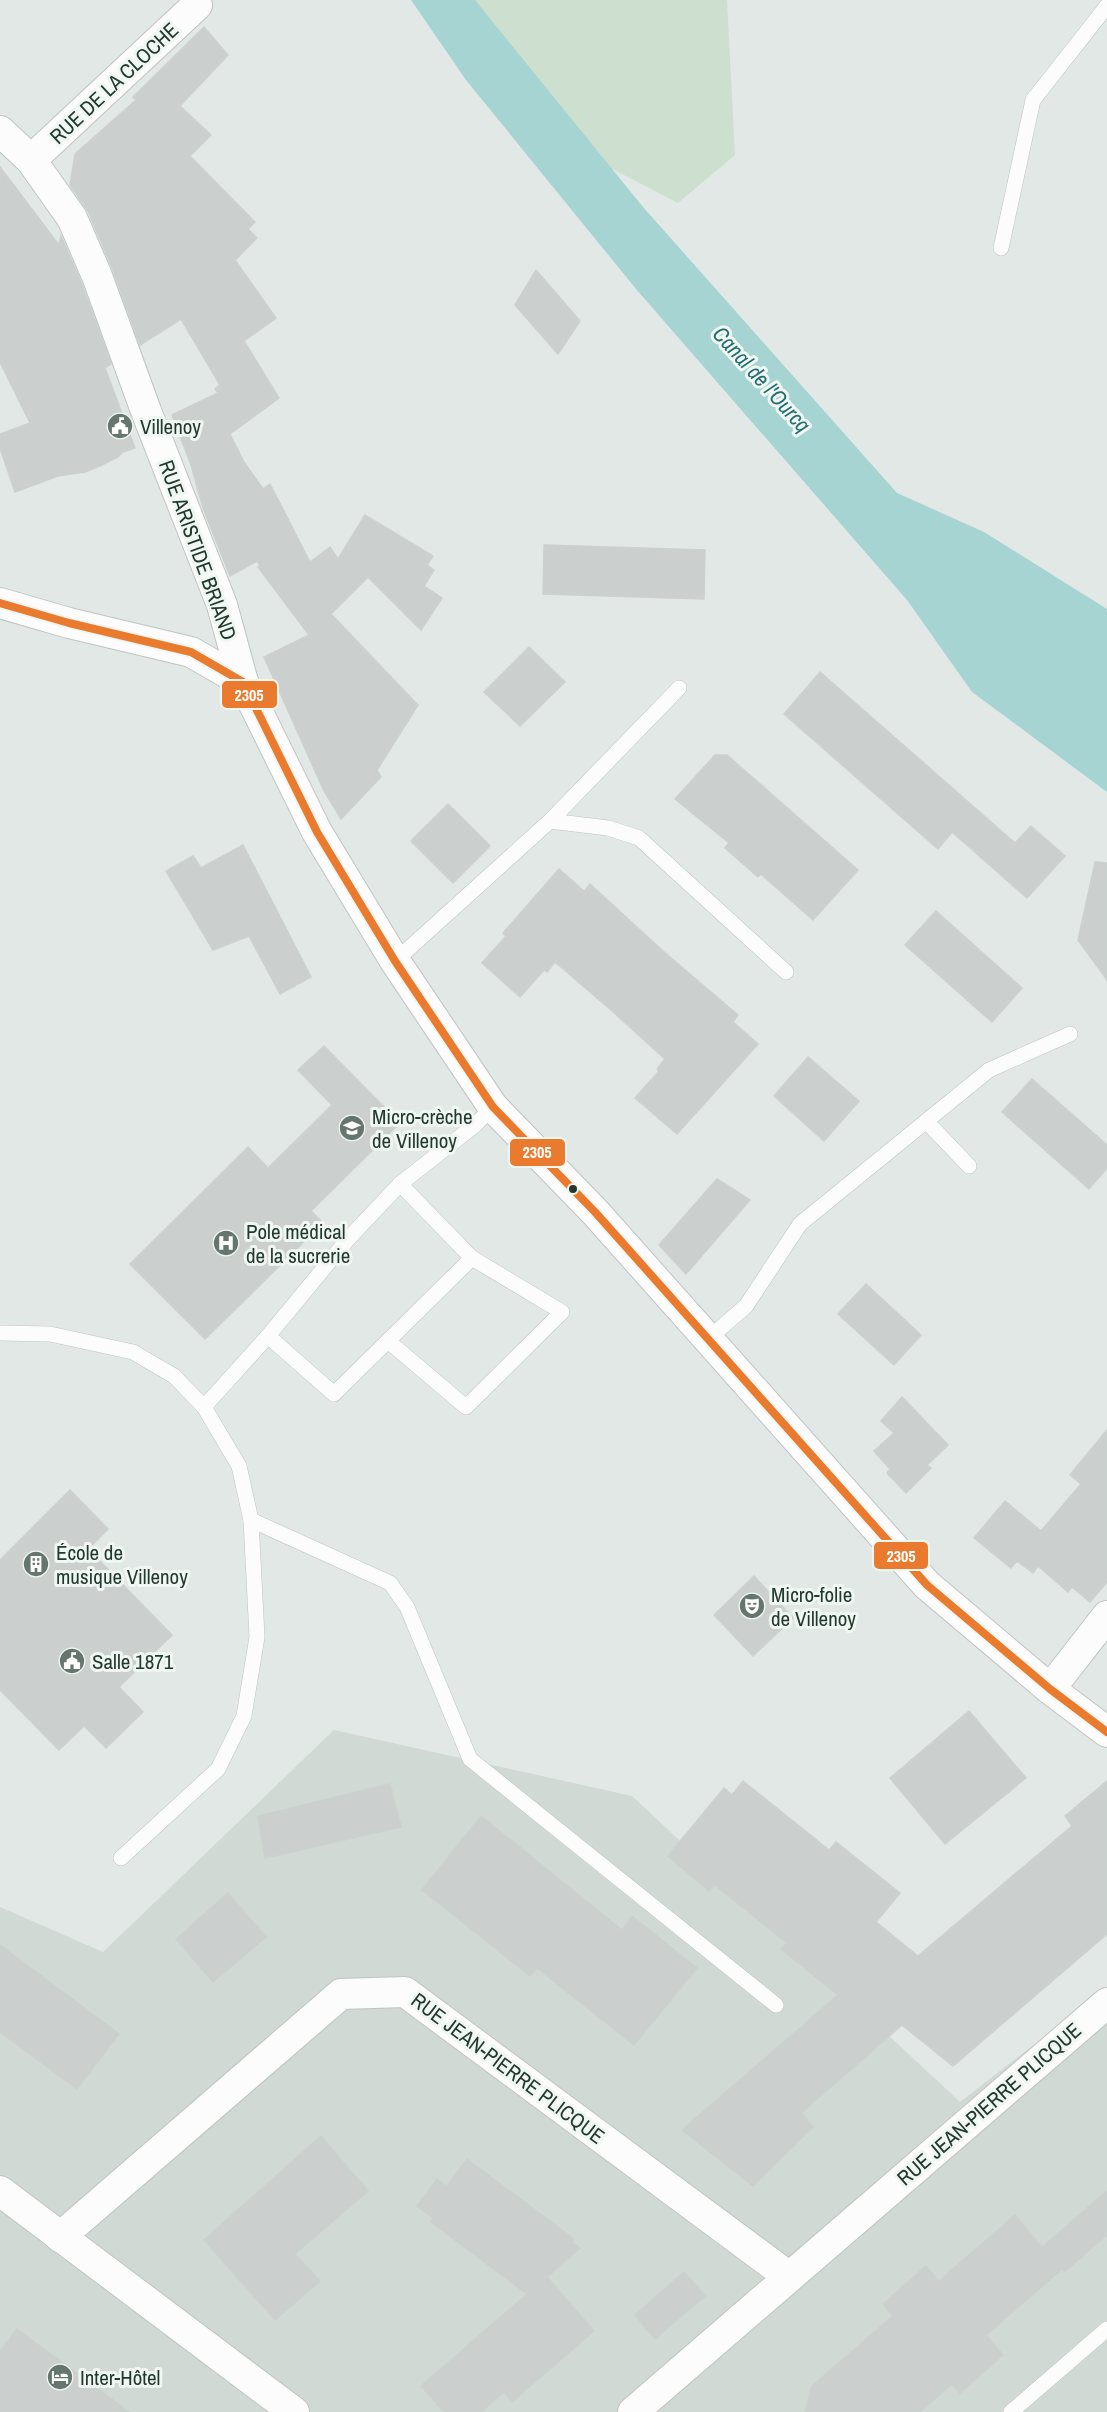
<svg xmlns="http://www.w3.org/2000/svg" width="1107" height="2412" font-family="'Archivo Narrow',sans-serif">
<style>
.built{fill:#d1d9d4}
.green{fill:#cde0d0}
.water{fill:#a6d4d3}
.building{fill:#cbd0ce;stroke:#cbd1ce;stroke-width:1.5}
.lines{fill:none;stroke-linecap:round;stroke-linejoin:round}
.lane-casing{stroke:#bfc4c2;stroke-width:16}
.street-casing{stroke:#bfc4c2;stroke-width:32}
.lane{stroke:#fbfcfb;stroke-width:15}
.street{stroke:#fbfcfb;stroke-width:30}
.bus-1-casing{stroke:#f0f7f3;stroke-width:12}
.bus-1{stroke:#e97a2e;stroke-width:8}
.bus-dot{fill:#22392f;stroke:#f0f7f3;stroke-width:2}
.labels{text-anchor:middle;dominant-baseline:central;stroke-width:6;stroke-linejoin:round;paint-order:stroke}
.street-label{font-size:21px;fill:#22392f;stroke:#f0f7f3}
.poi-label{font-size:21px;fill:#22392f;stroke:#f0f7f3;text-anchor:start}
.water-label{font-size:22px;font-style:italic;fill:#226e70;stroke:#f0f7f3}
.line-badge{stroke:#f0f7f3;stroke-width:2}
.badge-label{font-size:16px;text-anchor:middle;font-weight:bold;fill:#fff}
</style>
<rect width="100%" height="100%" fill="#e2e8e5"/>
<!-- built -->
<polygon class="built" points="334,1730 632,1796 960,2102 1107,1988 1107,2412 0,2412 0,1907 103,1952"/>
<!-- green -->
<polygon class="green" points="462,0 727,0 735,155 678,203 564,144"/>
<!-- water -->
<polygon class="water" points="411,0 475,0 643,207 897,493 984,532 1107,609 1107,792 972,692 907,600 636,289 466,80"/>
<!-- building -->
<g class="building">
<polygon points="204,27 228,55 180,106 211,135 190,156 255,222 248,229 257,238 235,260 276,318 244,341 279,398 230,434 244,462 263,489 270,484 310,562 330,547 338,559 365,515 433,556 427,565 434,570 424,586 442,598 421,630 368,577 331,614 418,705 377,770 381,777 341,819 324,791 264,657 309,635 258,567 260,565 257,561 230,576 203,508 191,465 172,415 218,393 215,389 220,385 181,319 140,345 113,270 88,211 70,185 75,154 136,100 133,97"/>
<polygon points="0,167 59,245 61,236 81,282 111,364 105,368 135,448 123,452 118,457 100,466 85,472 58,476 15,492 0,448 0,434 30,423 0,362"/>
<polygon points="536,270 580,321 558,354 515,305"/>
<polygon points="544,545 705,550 704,599 543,594"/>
<polygon points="529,647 565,682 520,726 484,692"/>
<polygon points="820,672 1015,843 1031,826 1065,856 1027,898 952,832 938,849 784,714"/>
<polygon points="715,755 727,755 858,870 813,920 761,874 758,877 725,848 729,843 675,799"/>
<polygon points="448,804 490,846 453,883 411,841"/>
<polygon points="243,845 311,977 280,994 249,936 213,950 166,871 193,856 201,868"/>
<polygon points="1095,862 1107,863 1107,980 1078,940"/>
<polygon points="559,869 584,891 590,884 663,951 738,1015 733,1022 758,1044 677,1134 635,1098 659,1071 657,1069 665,1059 611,1010 555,962 547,972 544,970 520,997 482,963 506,936 503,933"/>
<polygon points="936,911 1022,988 992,1022 905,945"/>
<polygon points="324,1046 400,1123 311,1211 323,1223 205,1339 130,1264 248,1147 268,1168 332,1105 298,1070"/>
<polygon points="808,1057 859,1101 824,1141 774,1096"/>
<polygon points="1032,1079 1107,1145 1107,1168 1089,1189 1002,1112"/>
<polygon points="717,1179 750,1200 686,1274 659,1245"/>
<polygon points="866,1284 921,1335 894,1365 838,1314"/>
<polygon points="902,1397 948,1445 927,1465 931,1468 906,1493 887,1473 890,1469 874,1451 894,1433 881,1421"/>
<polygon points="1107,1430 1107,1582 1090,1602 1072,1587 1068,1592 1038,1566 1033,1573 1017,1561 1011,1568 974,1538 1005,1501 1041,1531 1081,1484 1070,1475"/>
<polygon points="70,1490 108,1529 88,1549 172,1635 119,1687 143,1712 106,1748 84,1726 59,1750 0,1690 0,1560"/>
<polygon points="754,1576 793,1618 753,1656 714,1615"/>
<polygon points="969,1711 1026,1778 945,1844 890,1778"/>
<polygon points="743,1781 829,1850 836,1842 900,1893 876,1922 918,1956 1072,1826 1065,1816 1107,1781 1107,1934 953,2066 902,2025 801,2113 813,2127 753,2186 682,2130 838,1995 781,1949 787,1943 715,1885 709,1891 668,1856 724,1788 732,1795"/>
<polygon points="390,1784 401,1827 265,1858 258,1816"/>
<polygon points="481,1816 622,1930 632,1916 697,1968 634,2045 537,1968 530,1976 422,1890"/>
<polygon points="228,1893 266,1937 213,1982 176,1939"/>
<polygon points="0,1945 119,2034 77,2089 0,2032"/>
<polygon points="321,2136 368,2191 295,2254 320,2281 275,2320 204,2240"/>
<polygon points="467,2159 574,2239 572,2242 580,2248 547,2277 594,2331 512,2402 504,2392 481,2412 444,2412 421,2386 527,2294 431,2222 433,2218 417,2206 437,2179 447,2186"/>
<polygon points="1107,2191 1107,2235 1064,2272 1062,2269 986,2335 1003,2355 960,2393 952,2384 920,2412 805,2412 812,2386 893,2316 883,2304 926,2266 939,2281 1015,2215 1042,2247"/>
<polygon points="684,2272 705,2296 655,2339 635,2315"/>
<polygon points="17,2329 63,2363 129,2412 0,2412 0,2351"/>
</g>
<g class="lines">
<!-- lane casing -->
<g class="lane-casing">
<g id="lane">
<polyline points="1001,248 1033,100 1107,6"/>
<polyline points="550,821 608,828 639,838 786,972"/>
<polyline points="395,961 550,821 679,688"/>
<polyline points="927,1122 969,1166"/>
<polyline points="0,1333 50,1334 133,1352 174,1376 204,1407 239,1466 251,1520 257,1637 244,1716 218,1769 121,1858"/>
<polyline points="268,1336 334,1394 472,1258 400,1184"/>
<polyline points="708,1339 746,1306 800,1224 989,1070 1070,1034"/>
<polyline points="388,1341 466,1407 562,1312 472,1258"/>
<polyline points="204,1407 268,1336 348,1239 400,1184 475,1125 493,1107"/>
<polyline points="251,1520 390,1583 407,1607 470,1759 776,2005"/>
<polyline points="1011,2412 1107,2329"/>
</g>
</g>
<!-- street casing -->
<g class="street-casing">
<g id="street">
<polyline points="0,131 31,160 72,218 97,276 146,411 222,605 243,682 317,832 395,961 493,1107 595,1212 927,1585 1050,1689 1107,1732"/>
<polyline points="31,160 197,5"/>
<polyline points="0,603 69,623 191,652 243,682"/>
<polyline points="1050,1689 1107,1616"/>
<polyline points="0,2191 294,2412"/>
<polyline points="60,2237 341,1994 405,1992 788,2276"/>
<polyline points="633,2412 1107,2003"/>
</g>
</g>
<!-- lane -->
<use href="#lane" class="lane"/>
<!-- street -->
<use href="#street" class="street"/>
<!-- bus-1 casing -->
<g class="bus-1-casing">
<polyline id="bus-1" points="0,603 69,623 191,652 243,682 317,832 395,961 493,1107 595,1212 927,1585 1050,1689 1107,1732"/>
</g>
<!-- bus-1 -->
<use href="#bus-1" class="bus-1"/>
</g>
<!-- icons -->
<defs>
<g id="civic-disc" transform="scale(1.35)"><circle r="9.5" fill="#65766f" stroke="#f0f7f3"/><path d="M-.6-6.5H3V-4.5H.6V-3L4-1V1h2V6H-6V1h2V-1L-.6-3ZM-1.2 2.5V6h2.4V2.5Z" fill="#fff"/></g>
<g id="school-disc" transform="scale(1.35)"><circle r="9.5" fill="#65766f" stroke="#f0f7f3"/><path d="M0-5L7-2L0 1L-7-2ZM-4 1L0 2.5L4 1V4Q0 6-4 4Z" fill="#fff"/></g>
<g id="hospital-disc" transform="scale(1.35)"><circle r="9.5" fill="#65766f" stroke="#f0f7f3"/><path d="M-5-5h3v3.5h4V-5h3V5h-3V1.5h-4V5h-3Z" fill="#fff"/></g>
<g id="building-disc" transform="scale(1.35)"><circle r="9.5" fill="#65766f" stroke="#f0f7f3"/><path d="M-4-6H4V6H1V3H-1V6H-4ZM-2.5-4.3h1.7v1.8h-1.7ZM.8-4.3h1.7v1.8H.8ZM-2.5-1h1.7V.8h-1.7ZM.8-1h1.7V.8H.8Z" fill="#fff"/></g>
<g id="theatre-disc" transform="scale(1.35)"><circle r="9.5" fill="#65766f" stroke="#f0f7f3"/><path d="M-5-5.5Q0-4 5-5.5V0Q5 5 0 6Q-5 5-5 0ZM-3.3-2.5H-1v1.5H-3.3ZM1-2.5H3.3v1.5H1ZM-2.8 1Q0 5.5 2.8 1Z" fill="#fff"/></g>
<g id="hotel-disc" transform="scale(1.35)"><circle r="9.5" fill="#65766f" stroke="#f0f7f3"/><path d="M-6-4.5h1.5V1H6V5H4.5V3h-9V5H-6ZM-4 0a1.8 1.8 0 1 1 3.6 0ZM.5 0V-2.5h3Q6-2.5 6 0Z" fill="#fff"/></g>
</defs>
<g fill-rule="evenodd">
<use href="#civic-disc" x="120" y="426"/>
<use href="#school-disc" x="352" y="1128"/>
<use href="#hospital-disc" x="226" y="1243"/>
<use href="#building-disc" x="36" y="1564"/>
<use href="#theatre-disc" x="752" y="1606"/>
<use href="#civic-disc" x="72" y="1661"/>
<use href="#hotel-disc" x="60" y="2377"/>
</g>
<!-- markers -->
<circle class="bus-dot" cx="573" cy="1189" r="5"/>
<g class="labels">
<!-- street labels -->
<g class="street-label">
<text transform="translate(114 83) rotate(-43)">RUE DE LA CLOCHE</text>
<text transform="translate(198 550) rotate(70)">RUE ARISTIDE BRIAND</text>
<text transform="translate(508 2068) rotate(37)">RUE JEAN-PIERRE PLICQUE</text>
<text transform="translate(989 2104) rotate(-41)">RUE JEAN-PIERRE PLICQUE</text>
</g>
<!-- poi labels -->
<g class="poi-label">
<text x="140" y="426">Villenoy</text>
<text x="372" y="1116">Micro-crèche<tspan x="372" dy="24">de Villenoy</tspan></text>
<text x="246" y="1231">Pole médical<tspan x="246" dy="24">de la sucrerie</tspan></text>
<text x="56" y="1552">École de<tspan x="56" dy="24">musique Villenoy</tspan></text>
<text x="771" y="1594">Micro-folie<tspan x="771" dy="24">de Villenoy</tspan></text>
<text x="92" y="1661">Salle 1871</text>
<text x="80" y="2377">Inter-Hôtel</text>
</g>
<!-- water labels -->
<g class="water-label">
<text transform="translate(762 379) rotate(48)">Canal de l'Ourcq</text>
</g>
</g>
<g class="line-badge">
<rect x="221" y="680" width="57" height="29" rx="6" fill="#e97a2e"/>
<rect x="509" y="1138" width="57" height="29" rx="6" fill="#e97a2e"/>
<rect x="873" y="1541" width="56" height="29" rx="6" fill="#e97a2e"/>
</g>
<g class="badge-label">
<text x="249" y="701">2305</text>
<text x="537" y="1158">2305</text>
<text x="901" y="1562">2305</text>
</g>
</svg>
